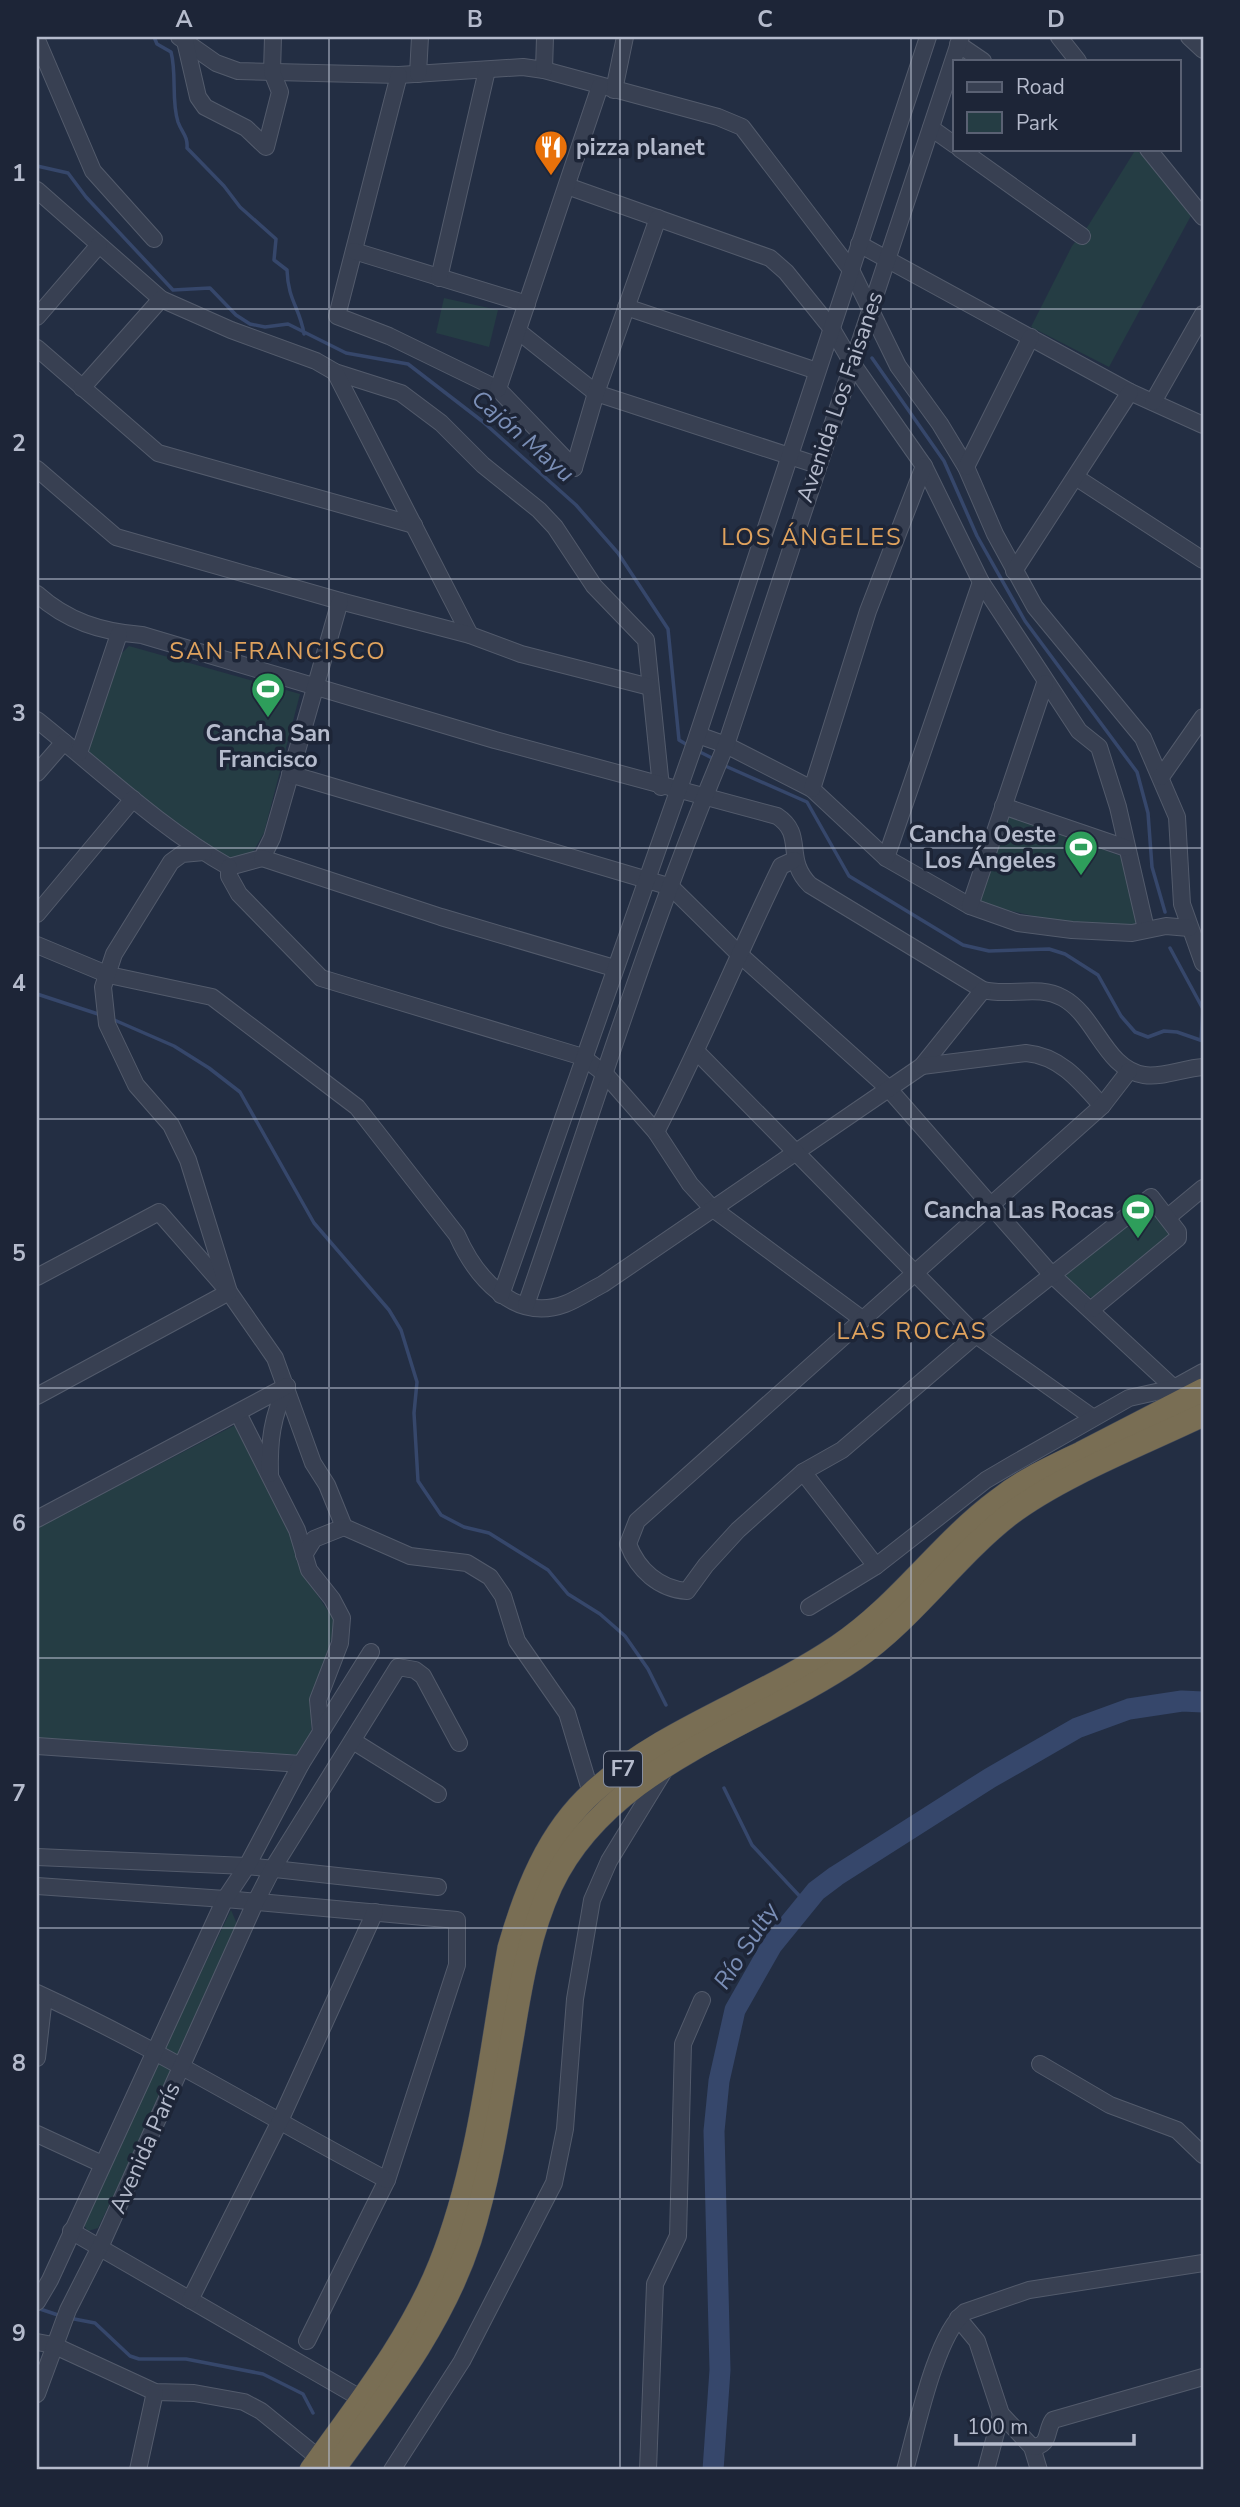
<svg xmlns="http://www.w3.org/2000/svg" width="1240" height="2507" font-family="'Nunito Sans',sans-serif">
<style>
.green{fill:#253d44}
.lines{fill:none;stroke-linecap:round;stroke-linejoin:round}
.stream{stroke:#36476b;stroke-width:3.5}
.river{stroke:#36476b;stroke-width:21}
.minor-casing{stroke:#535b6c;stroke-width:18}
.highway-casing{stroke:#404859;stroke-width:24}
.minor{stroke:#384052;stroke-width:16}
.highway{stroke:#796e54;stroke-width:23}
.grid{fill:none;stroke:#b5bbcc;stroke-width:2;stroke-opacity:0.55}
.labels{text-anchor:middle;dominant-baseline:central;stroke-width:7;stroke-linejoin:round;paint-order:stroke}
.shield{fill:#1d2537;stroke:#878e9f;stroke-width:2}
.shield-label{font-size:21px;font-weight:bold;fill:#b5bbcc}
.poi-label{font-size:23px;font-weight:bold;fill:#b5bbcc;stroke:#1d2537;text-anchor:end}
.street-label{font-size:23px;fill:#b5bbcc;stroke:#1d2537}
.water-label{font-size:24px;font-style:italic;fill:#7a8eb6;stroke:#1d2537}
.neighbourhood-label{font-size:24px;letter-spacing:2px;fill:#dfa25d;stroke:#1d2537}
.neatline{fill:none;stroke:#b5bbcc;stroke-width:2.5}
.grid-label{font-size:23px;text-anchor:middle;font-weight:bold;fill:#b5bbcc}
</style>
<rect width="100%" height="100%" fill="#232e43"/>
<!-- green -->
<g class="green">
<polygon points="1136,149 1193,212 1109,367 1031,327 1072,246 1088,226"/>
<polygon points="444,298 498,310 489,347 436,333"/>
<polygon points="129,646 300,694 264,833 253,852 228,860 175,825 85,752 119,656"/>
<path d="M1007 815 1121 856 1137 921 1133 926C1075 925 1034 918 978 902Z"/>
<polygon points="1150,1207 1172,1233 1094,1300 1067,1278 1066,1271"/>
<polygon points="235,1425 291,1531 300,1569 336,1623 312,1701 311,1735 300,1755 37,1740 37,1528"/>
<polygon points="231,1910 237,1924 178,2055 174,2056 165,2047"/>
<polygon points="162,2063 170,2067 170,2077 98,2228 88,2231 83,2224 157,2065"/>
</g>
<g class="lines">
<!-- stream -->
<g class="stream">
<path d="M154 37 157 44 171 52C177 75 171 100 178 122 182 133 188 136 187 148L224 186 240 207 276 239 274 260 287 270C288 301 300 308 304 334"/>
<polyline points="37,166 68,173 86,197 173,290 210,288 236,315 250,324 265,327 288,324 346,353 408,364 482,421 576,505 618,553 668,629 679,740 689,746"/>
<polyline points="872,358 944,461 977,536 1025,621 1137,772 1148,813 1152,867 1165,912"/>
<polyline points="696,750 714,759"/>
<polyline points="723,765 807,802 849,876 963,945 989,951 1049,949 1065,954 1098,975 1121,1016 1135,1032 1148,1037 1164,1031 1177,1032 1203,1041"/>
<polyline points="1170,948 1203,1009 1201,1040"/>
<polyline points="37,994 101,1015"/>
<polyline points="112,1019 174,1046 209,1068 240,1092 314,1223 389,1310 401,1330 417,1382 414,1413 418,1481 441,1515 464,1527 489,1533 548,1570 568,1594 600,1614 625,1636 648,1669 666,1705"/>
<polyline points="724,1788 752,1845 806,1903"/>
<polyline points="37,2308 61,2316"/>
<polyline points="69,2318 95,2323 130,2356 139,2359 186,2359 263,2374 303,2394 313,2413"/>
</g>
<!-- river -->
<polyline class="river" points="713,2470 720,2370 714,2131 719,2081 735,2010 772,1945 816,1891 836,1876 990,1778 1077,1728 1129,1709 1182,1701 1203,1702"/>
<!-- minor casing -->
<g class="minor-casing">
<g id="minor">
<polyline points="179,37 216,63 238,71 399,75 523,67 544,70 718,117 742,127 851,270 898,366 940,424 966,467 995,534 1035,607 1143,738 1177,817 1182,904 1203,963"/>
<polyline points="1059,37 1078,61"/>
<polyline points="1189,37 1203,50"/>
<polyline points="37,40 93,171 154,239"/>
<polyline points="185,41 198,97 205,107 246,128 266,147 280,92 272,72 273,37"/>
<polyline points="958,44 983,61"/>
<polyline points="544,70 545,37"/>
<polyline points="418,74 420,37"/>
<polyline points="399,75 337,316 389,336 498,389 574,468"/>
<polyline points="614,90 625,37"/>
<polyline points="931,128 955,145"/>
<polyline points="960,149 1082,236"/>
<polyline points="1148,149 1203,217"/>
<polyline points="567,186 770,258 786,272 832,329 852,363 924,466 981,582 1079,731 1099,747 1118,807 1146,929"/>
<polyline points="37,190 161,299 231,330 316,361 335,372 401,393 441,423 483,465 539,510 555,527 594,586 646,640 661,787"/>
<polyline points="859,244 1130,392 1203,425"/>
<polyline points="354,251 527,304"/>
<polyline points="439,278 487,70"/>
<polyline points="626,307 817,371"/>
<polyline points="37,317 99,245"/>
<polyline points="518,331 596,393 817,465"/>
<polyline points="37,348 158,453 414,525"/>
<polyline points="335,372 470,635"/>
<polyline points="82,388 161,299"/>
<polyline points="498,389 600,86"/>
<polyline points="1153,402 1203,314"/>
<polyline points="966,467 1031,337"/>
<polyline points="574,468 596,393 658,218"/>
<polyline points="37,469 116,537 340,601 470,635 521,654 650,687"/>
<polyline points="1077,478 1203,560"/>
<polyline points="1014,571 1130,392"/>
<path d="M37 594C67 621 101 632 142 635L495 740 777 816C806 835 783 858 810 885L983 990C1010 997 1038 984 1063 998 1096 1016 1105 1069 1144 1075 1162 1078 1184 1068 1203 1067"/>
<path d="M37 720C100 770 159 827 229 867L262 858 272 838 340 601"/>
<polyline points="698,735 726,745 812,789 886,858 970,906 1018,923 1072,930 1132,933 1166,926 1189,928"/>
<polyline points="79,753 119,634"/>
<polyline points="37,773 64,742"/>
<polyline points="290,774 671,887 738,953 888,1088 1051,1274 1174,1388"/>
<polyline points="1161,777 1203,717"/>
<polyline points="812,789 868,611 924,466"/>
<polyline points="1003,806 1126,848"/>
<polyline points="262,858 441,917 614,968"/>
<polyline points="886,858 981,582"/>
<polyline points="229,867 229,876 239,894 321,978 583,1057 606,1075 656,1132 690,1184 712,1208 862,1319"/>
<polyline points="970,906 1045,683"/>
<polyline points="37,914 133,799"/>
<path d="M37 945 109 975 212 997 357 1107 457 1235C475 1276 514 1323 565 1304 578 1299 591 1290 603 1284L922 1066 983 990"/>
<polyline points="697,1052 976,1335 1092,1417"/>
<path d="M922 1066 1026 1053C1060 1056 1080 1081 1102 1106"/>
<path d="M656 1132C701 1045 738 954 781 866L794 860"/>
<polyline points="1168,1217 1203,1188"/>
<polyline points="37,1277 159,1212 229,1292 275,1358 313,1463 327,1485 344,1527 410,1556 467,1563 490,1577 503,1596 517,1641 567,1713 591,1793"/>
<polyline points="501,1295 695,743 928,37"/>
<path d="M526 1305C591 1118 649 927 726 745L961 37"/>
<path d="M1092 1309 1178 1238V1232L1151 1197 976 1335 842 1450 803 1472 738 1530 706 1565 687 1591C659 1589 638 1570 628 1544L637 1521 1102 1106 1129 1071"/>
<polyline points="37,1396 229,1292 188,1160 171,1125 136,1085 107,1024 103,987 114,954 171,862 182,854 204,852"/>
<polyline points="238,1413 297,1530 309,1570 332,1599 342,1618 340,1643 318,1700 321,1732"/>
<polyline points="803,1472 876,1566"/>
<path d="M270 1474C269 1441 272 1416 287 1386"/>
<polyline points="37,1519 287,1386"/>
<polyline points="304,1555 314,1539 344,1527"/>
<polyline points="809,1607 876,1566 986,1480 1015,1463 1129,1398 1174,1388 1203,1372"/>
<polyline points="353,1741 438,1794"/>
<polyline points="37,1746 301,1764"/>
<polyline points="37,1857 247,1866 438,1887"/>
<polyline points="37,1886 225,1899 457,1920 457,1965 387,2180 307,2341"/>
<path d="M37 1993C157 2048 271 2119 387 2180"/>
<polyline points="37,2058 44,1997"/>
<polyline points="1040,2064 1110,2105 1177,2130 1203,2155"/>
<polyline points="37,2134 102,2164"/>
<polyline points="71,2231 362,2399"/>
<polyline points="190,2300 279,2123 375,1912"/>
<polyline points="37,2302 50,2280 225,1899 247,1866 301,1764 371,1652"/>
<polyline points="958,2318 977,2341 1001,2414 1032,2447 1039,2470"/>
<polyline points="37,2342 53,2345 155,2392 194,2393 244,2402 261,2411 320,2459"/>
<polyline points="37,2394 68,2310 101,2245 255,1903 273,1868 398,1667 415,1670 423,1676 459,1743"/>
<path d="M1032 2447C1051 2446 1045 2431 1053 2420L1203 2377"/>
<polyline points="138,2470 155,2392"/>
<polyline points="392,2470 462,2361 554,2183 565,2129 575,1999 592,1900 609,1861 664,1771"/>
<polyline points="648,2470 655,2284 678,2236 683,2044 702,2000"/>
<path d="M905 2470C916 2432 935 2336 965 2312L1029 2290 1203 2263"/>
<polyline points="986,2470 1001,2414"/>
</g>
</g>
<!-- highway casing -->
<g class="highway-casing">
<g id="highway">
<path d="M311 2470C358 2404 410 2339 440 2264 480 2164 490 2053 509 1948 525 1892 548 1832 593 1792 664 1728 760 1699 838 1646 899 1605 940 1543 998 1500 1023 1480 1052 1467 1081 1453 1122 1432 1162 1411 1203 1390"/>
<path d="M333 2470C385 2398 442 2326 470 2240 491 2173 501 2102 513 2033 521 1983 530 1932 551 1886 608 1765 752 1729 855 1659 913 1619 954 1558 1009 1515 1062 1475 1143 1444 1203 1415"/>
</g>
</g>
<!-- minor -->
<use href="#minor" class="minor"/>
<!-- highway -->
<use href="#highway" class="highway"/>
</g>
<!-- grid -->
<path class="grid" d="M329 37V2470M620 37V2470M911 37V2470M37 309H1203M37 579H1203M37 848H1203M37 1119H1203M37 1388H1203M37 1658H1203M37 1928H1203M37 2199H1203"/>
<!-- icons -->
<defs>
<g id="restaurant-pin" transform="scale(1.75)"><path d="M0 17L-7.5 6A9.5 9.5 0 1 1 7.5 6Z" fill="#e8710a" stroke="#1d2537"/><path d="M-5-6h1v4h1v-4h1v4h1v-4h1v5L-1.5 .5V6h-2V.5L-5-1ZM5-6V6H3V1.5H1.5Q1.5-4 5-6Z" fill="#fff"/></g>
<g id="stadium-pin" transform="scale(1.75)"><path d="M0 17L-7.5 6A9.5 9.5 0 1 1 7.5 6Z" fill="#2e9e5b" stroke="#1d2537"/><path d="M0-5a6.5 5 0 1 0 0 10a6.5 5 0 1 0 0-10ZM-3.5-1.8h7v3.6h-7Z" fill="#fff"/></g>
</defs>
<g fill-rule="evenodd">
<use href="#restaurant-pin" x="551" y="147"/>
<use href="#stadium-pin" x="268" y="689"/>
<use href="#stadium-pin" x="1081" y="847"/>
<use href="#stadium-pin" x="1138" y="1210"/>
</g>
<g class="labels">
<!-- shield labels -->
<rect class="shield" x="604" y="1751.5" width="38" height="35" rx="5"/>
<g class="shield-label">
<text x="623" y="1769">F7</text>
</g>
<!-- poi labels -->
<g class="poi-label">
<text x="576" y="147" text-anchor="start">pizza planet</text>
<text x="268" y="733" text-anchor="middle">Cancha San<tspan x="268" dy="26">Francisco</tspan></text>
<text x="1056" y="834">Cancha Oeste<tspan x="1056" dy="26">Los Ángeles</tspan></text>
<text x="1114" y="1210">Cancha Las Rocas</text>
</g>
<!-- street labels -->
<g class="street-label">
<text transform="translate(840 397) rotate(-71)">Avenida Los Faisanes</text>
<text transform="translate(145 2148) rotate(-66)">Avenida París</text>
</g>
<!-- water labels -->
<g class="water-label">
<text transform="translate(523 436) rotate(41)">Cajón Mayu</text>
<text transform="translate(746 1946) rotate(-57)">Río Sulty</text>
</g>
<!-- neighbourhood labels -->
<g class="neighbourhood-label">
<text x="812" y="537">LOS ÁNGELES</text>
<text x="278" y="651">SAN FRANCISCO</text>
<text x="912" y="1331">LAS ROCAS</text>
</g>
</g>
<!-- border -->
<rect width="1240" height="2507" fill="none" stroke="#1d2537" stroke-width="77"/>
<!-- legend -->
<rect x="953" y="60" width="228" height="91" fill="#1d2537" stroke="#5a6173" stroke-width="2"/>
<rect x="967" y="82" width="35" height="10" fill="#384052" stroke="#5a6173" stroke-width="2"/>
<text x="1016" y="94" font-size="21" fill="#b5bbcc">Road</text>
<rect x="967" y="112" width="35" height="21" fill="#253d44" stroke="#5a6173" stroke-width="2"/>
<text x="1016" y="130" font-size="21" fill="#b5bbcc">Park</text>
<!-- scale -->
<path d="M956 2434v10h178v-10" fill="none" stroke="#b5bbcc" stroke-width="3.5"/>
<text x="967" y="2434" font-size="21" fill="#b5bbcc" stroke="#1d2537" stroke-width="5" paint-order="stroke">100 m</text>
<rect x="38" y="38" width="1164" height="2430" class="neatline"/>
<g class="grid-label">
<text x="184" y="27">A</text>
<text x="475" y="27">B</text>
<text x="765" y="27">C</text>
<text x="1056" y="27">D</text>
<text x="19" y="181">1</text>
<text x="19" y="451">2</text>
<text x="19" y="721">3</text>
<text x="19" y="991">4</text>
<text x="19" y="1261">5</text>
<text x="19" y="1531">6</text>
<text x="19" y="1801">7</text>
<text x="19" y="2071">8</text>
<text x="19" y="2341">9</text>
</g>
</svg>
